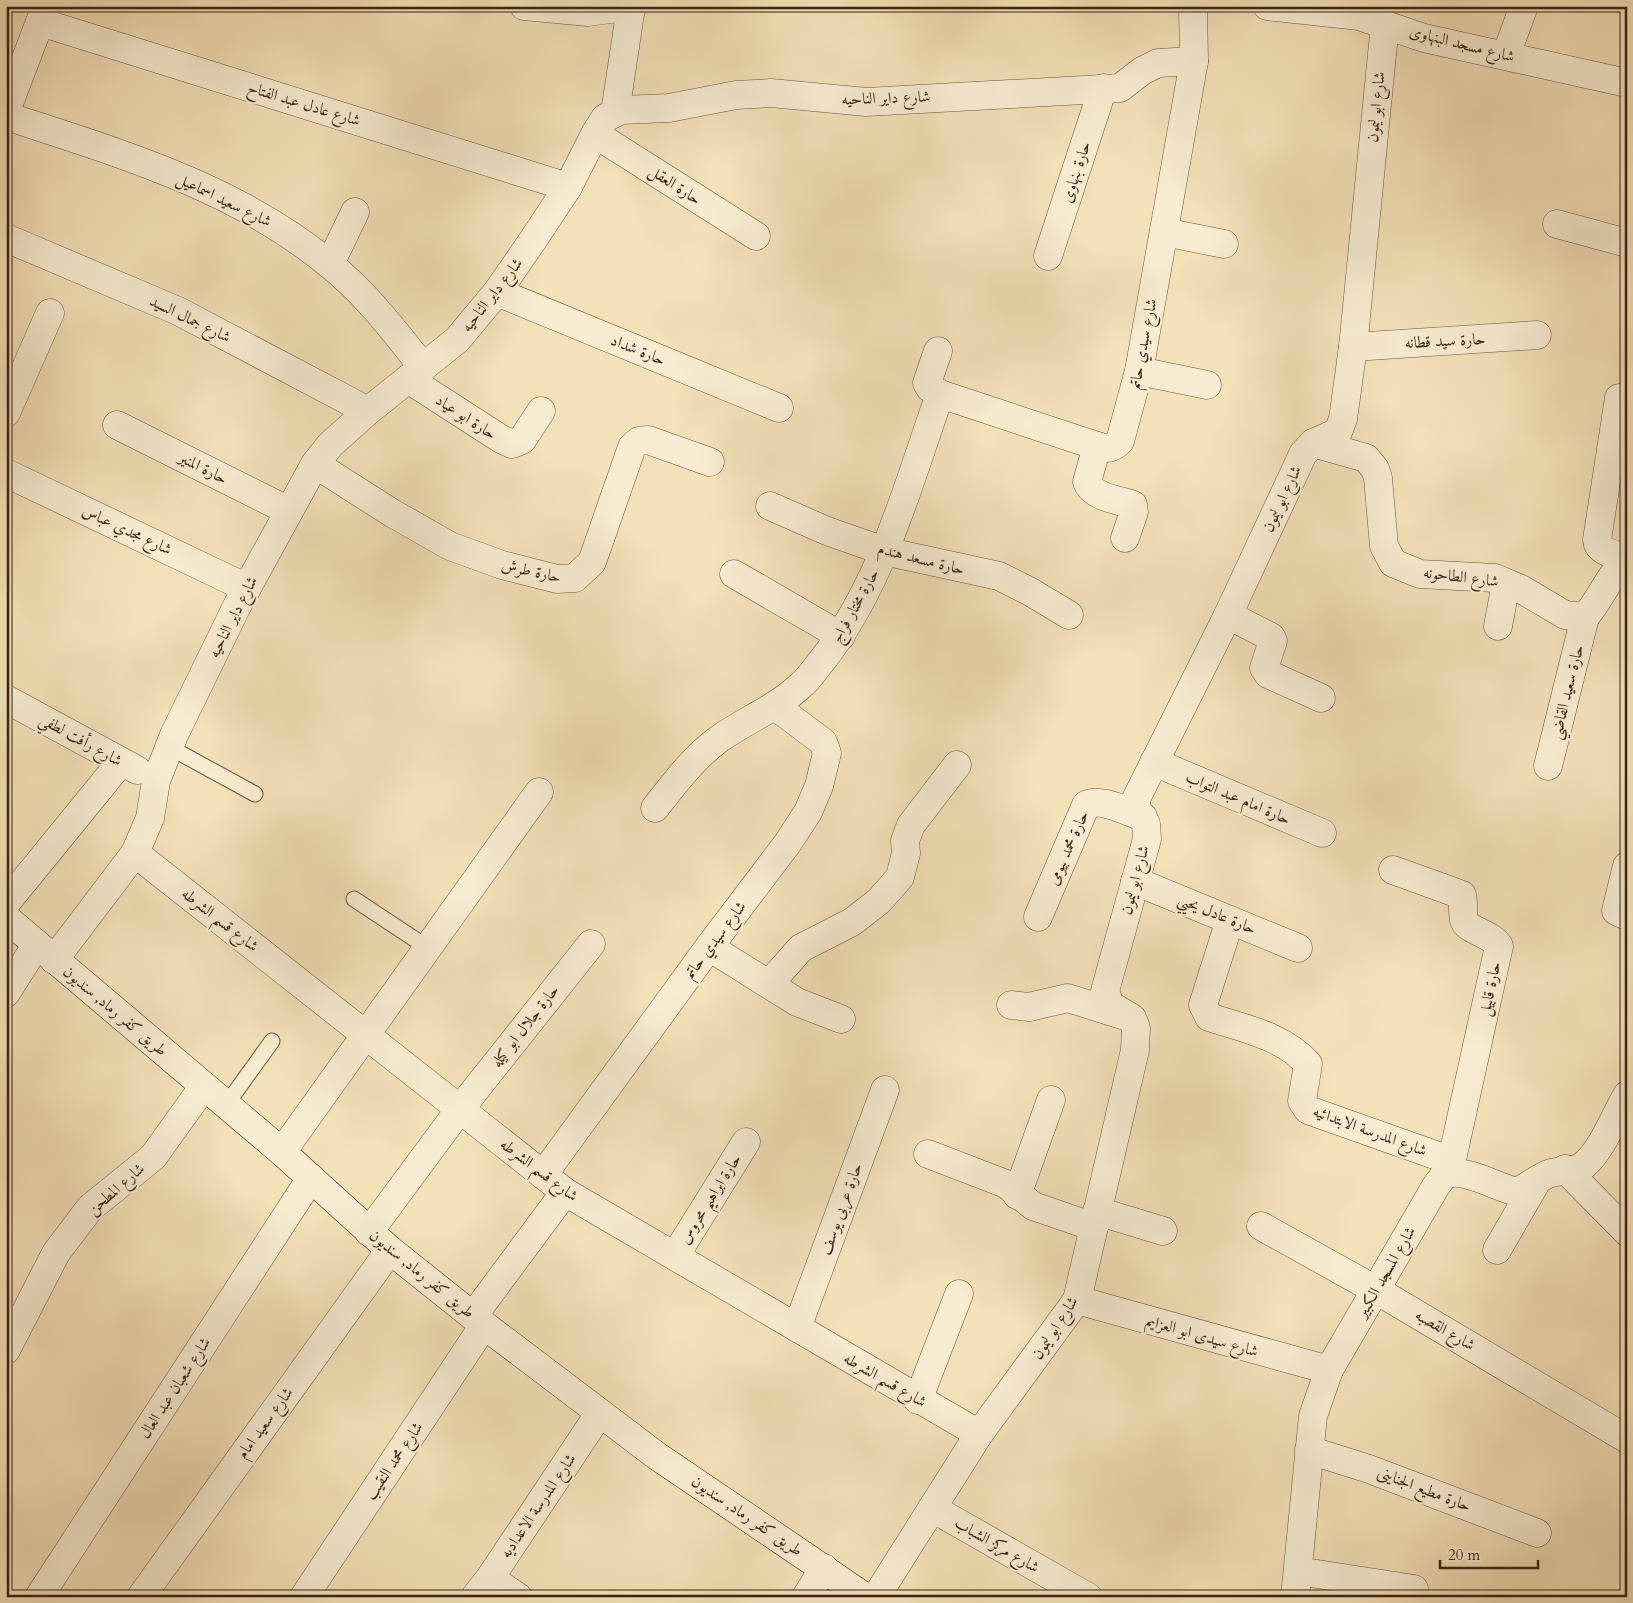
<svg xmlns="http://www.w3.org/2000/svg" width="1633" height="1603" font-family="Cardo,Amiri,serif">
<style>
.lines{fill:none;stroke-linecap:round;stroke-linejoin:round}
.lane-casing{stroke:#675241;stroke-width:17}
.street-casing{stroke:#675241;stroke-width:29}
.secondary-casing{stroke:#382319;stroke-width:29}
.lane{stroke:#f7ecd1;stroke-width:15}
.street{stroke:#f7ecd1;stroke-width:28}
.secondary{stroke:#f7ecd1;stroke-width:28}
.labels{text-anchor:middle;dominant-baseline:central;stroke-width:4.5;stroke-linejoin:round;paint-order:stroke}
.street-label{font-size:16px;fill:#382319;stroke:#f7ecd1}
</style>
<rect width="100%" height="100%" fill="#f3e1b8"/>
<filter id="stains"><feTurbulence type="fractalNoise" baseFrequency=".004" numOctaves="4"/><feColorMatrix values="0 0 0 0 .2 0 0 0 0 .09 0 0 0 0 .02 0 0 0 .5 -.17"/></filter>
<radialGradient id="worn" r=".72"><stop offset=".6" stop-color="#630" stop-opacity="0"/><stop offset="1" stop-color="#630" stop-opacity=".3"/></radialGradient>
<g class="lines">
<!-- lane casing -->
<g class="lane-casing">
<g id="lane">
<polyline points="169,747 255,794"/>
<polyline points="354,899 428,948"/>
<polyline points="226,1105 272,1041"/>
</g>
</g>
<!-- street casing -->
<g class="street-casing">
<g id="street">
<polyline points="524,6 588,12 633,6"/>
<polyline points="1267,6 1359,16 1424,38 1627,83"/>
<polyline points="40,22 568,187"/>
<polyline points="1506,55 1524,6"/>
<polyline points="6,111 46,6"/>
<polyline points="615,113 631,7"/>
<path d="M6 116C119 153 236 187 329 264 366 293 394 331 423 367"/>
<polyline points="595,134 756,236"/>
<polyline points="1557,224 1627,243"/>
<polyline points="1164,232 1224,244"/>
<polyline points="6,238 178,311 368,411"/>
<polyline points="1048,256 1103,88"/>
<polyline points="330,264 355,212"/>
<polyline points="497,292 779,408"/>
<polyline points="1353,347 1537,335"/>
<path d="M938 351 927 383 930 388 940 394 1097 446C1107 449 1112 449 1120 441L1139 371 1194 61 1193 6"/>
<polyline points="1139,371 1207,385"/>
<polyline points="408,379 501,439 512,444 522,440 541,411"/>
<path d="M1619 398 1597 540C1598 553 1616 554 1627 558"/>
<polyline points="6,413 50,313"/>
<polyline points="117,425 289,511"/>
<path d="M1313 443 1366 458 1375 469 1378 478 1384 546 1393 563 1420 574 1495 578 1521 589 1565 615 1585 617C1601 599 1609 575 1627 559"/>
<path d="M1097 446 1087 482C1092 497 1119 500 1133 505L1134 512 1125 538"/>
<polyline points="315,464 392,513 450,546 502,565 557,579 575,578 592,562 632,447 639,441 648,440 710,462"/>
<polyline points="6,473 247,588"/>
<polyline points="770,506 827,531 884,551 999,576 1029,591 1069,615"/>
<polyline points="734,574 841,636"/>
<polyline points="1228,615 1271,637 1273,641 1264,668 1268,674 1321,698"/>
<polyline points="1498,626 1506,583"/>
<polyline points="6,699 137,770"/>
<polyline points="1154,762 1322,833"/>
<polyline points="1548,766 1585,617"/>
<path d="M655 808C675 783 693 758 719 739 746 720 777 708 801 685 809 679 814 670 821 662 882 585 908 485 940 394"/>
<polyline points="135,853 565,1192 979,1434"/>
<polyline points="1627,866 1616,911 1627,916"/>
<path d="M1393 870 1462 895C1464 903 1462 912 1464 920 1466 930 1491 933 1499 946L1449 1173"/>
<polyline points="1135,881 1298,948"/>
<polyline points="6,903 121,762"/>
<path d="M1038 917 1086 805C1100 797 1128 812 1143 817"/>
<path d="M1230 920 1203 1005 1209 1017C1242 1028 1284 1036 1308 1064L1302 1101 1308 1110 1452 1161"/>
<polyline points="709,947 797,1002 841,1019"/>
<polyline points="54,960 135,853 150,818 156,781 174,735 237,606 315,464 330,445 368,411 457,340 497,292 533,240 568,187 595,134 605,118 621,110 669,108 736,95 771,93 866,102 1120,88 1142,71 1158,63 1194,61"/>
<polyline points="769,984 801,948 852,922 879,901 900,877 906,853 905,841 911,825 957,765"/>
<polyline points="6,993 37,944"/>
<polyline points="1011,1005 1029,1007 1068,998 1125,1016"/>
<polyline points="282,1152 539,792"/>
<polyline points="928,1154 1006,1184 1033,1206 1094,1227"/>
<polyline points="1565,1169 1627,1232"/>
<polyline points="543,1175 709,947 787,844 808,812 819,786 827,753 823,742 775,706"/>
<polyline points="1017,1195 1051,1100"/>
<polyline points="1097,1211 1163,1231"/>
<polyline points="1261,1226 1376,1290 1627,1439"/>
<polyline points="369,1232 460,1109 591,944"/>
<polyline points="1497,1250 1537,1181"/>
<polyline points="675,1256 746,1142"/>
<polyline points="1077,1300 1329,1370"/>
<polyline points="473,1316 565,1192"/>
<polyline points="797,1328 885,1090"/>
<polyline points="6,1350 56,1253 90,1208 153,1157 204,1086"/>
<polyline points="918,1400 959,1294"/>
<polyline points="1309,1450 1369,1469 1537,1533"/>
<polyline points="932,1508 1088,1597"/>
<polyline points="1298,1571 1414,1589"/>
<polyline points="490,1578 518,1597"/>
<polyline points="39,1597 311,1178"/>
<polyline points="141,1597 390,1250"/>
<polyline points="304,1597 484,1325"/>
<polyline points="475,1597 490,1578 599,1414"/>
<polyline points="806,1597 824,1568"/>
<polyline points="876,1597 979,1434 1077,1300 1135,1050 1136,1028 1132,1018 1110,1005 1105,991 1147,839 1146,824 1136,809 1136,799 1228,615 1303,454 1313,443 1338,432 1343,419 1353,347 1385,24"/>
<path d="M1295 1597 1313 1416 1329 1370 1436 1186C1440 1181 1442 1176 1448 1174 1464 1168 1499 1188 1517 1192 1529 1186 1539 1177 1551 1173 1562 1170 1576 1172 1584 1165 1602 1150 1615 1116 1627 1095"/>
</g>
</g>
<!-- secondary casing -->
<g class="secondary-casing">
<polyline id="secondary" points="6,918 282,1152 390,1250 484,1325 657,1456 865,1597"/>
</g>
<!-- lane -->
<use href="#lane" class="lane"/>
<!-- street -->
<use href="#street" class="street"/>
<!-- secondary -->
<use href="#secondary" class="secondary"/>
</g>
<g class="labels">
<!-- street labels -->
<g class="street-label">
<text transform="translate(1462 44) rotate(14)">شارع مسجد البنهاوى</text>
<text transform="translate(886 98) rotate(-2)">شارع داير الناحيه</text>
<text transform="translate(304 104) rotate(17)">شارع عادل عبد الفتاح</text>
<text transform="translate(1376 107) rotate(-84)">شارع ابو ليمون</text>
<text transform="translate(1076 172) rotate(-72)">حارة بنهاوى</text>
<text transform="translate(675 185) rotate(33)">حارة العقل</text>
<text transform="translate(224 200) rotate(26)">شارع سعيد اسماعيل</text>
<text transform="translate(492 295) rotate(-52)">شارع داير الناحيه</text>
<text transform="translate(190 319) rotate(26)">شارع جمال السيد</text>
<text transform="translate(1445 341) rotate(-3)">حارة سيد قطانه</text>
<text transform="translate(1143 344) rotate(-79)">شارع سيدي حاتم</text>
<text transform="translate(638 350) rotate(22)">حارة شداد</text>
<text transform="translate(466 417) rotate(33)">حارة ابو عياد</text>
<text transform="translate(203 468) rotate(27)">حارة المنير</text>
<text transform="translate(1282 499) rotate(-65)">شارع ابو ليمون</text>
<text transform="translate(127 530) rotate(25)">شارع مجدي عباس</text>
<text transform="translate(921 559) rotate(14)">حارة مسعد هندم</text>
<text transform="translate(531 571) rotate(12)">حارة طرش</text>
<text transform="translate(1461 577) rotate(7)">شارع الطاحونه</text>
<text transform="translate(855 606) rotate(-61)">حارة مختار فراج</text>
<text transform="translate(233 617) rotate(-63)">شارع داير الناحيه</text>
<text transform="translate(1567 692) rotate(-76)">حارة سعيد القاضي</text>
<text transform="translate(81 740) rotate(29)">شارع رأفت لطفي</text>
<text transform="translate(1238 798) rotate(23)">حارة امام عبد التواب</text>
<text transform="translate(1068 848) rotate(-66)">حارة محمد بيومى</text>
<text transform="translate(1135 880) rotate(-75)">شارع ابو ليمون</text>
<text transform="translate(1217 914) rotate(22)">حارة عادل يحيي</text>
<text transform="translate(220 920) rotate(38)">شارع قسم الشرطه</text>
<text transform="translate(715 940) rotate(-53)">شارع سيدي حاتم</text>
<text transform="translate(1490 989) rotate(-78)">حارة قابيل</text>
<text transform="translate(115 1011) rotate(40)">طريق كفر رماد, سنديون</text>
<text transform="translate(525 1026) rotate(-52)">حارة جلال ابو كيله</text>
<text transform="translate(1370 1131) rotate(20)">شارع المدرسة الابتدائيه</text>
<text transform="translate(539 1170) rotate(37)">شارع قسم الشرطه</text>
<text transform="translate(116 1189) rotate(-41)">شارع المطحن</text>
<text transform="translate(710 1199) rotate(-58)">حارة ابراهيم محروس</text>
<text transform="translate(841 1209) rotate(-70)">حارة عربى يوسف</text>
<text transform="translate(1386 1272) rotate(-60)">شارع المسجد الكبير</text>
<text transform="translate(422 1274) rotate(39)">طريق كفر رماد, سنديون</text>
<text transform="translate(1055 1328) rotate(-57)">شارع ابو ليمون</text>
<text transform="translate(1445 1330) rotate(30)">شارع القصبه</text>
<text transform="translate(1202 1336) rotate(16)">شارع سيدى ابو العزايم</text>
<text transform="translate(885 1380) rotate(30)">شارع قسم الشرطه</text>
<text transform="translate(175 1388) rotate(-57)">شارع شعبان عبد العال</text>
<text transform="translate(265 1423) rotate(-54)">شارع سعيد امام</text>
<text transform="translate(394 1461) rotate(-56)">شارع محمد النقيب</text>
<text transform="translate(1424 1489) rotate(21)">حارة مطيع الجناينى</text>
<text transform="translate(538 1506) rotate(-56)">شارع المدرسة الاعداديه</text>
<text transform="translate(747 1516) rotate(34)">طريق كفر رماد, سنديون</text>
<text transform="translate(997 1545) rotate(30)">شارع مركز الشباب</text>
</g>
</g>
<!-- margin -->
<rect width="1633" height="1603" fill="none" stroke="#f3e1b8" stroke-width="25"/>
<rect x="8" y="8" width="1618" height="1588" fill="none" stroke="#382319" stroke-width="2.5"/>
<rect x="12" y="12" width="1608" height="1578" fill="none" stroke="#382319"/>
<!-- scale -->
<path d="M1440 1560v8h98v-8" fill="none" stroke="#382319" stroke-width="2.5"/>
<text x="1448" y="1560" font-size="15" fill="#382319" stroke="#f7ecd1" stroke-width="4" paint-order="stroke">20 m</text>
<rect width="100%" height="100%" filter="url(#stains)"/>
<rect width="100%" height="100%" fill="url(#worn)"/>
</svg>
